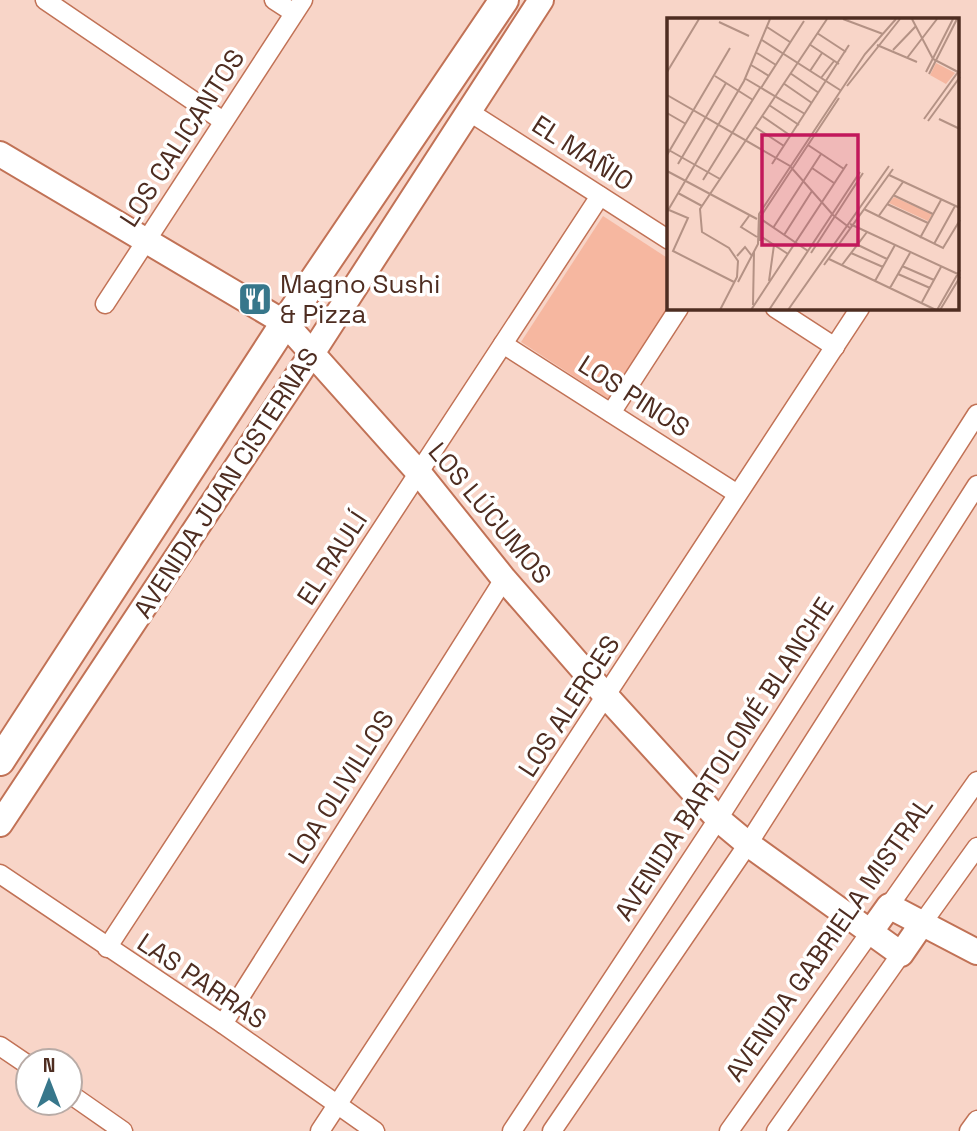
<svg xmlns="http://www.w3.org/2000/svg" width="977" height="1131" font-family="'Space Grotesk',sans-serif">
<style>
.green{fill:#f6b7a0}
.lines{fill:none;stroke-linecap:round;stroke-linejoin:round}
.street-casing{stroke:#c17256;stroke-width:21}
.secondary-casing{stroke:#c17256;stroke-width:28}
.primary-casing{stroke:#c17256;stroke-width:32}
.street{stroke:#fff;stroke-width:18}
.secondary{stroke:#fff;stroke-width:24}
.primary{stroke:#fff;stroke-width:28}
.labels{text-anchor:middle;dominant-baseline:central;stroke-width:7;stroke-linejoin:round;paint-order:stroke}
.street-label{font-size:26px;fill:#4e2d21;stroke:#fff}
.poi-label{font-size:26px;fill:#4e2d21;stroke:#fff;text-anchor:start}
.inset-road{fill:none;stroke:#b49285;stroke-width:2}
.view{fill:#c2185b;fill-opacity:0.15;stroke:#c2185b;stroke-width:3.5}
.inset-edge{fill:none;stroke:#4e2d21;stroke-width:3.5}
</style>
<rect width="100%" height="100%" fill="#f8d5c8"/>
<!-- green -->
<polygon class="green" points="603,216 669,259 669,308 610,400 521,342"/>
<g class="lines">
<!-- street casing -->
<g class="street-casing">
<g id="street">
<polyline points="45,0 223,121"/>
<polyline points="274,0 294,13"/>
<polyline points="468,111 669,240"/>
<polyline points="105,304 303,0"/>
<polyline points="775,308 835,347"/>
<polyline points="503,344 736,493"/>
<polyline points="611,413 679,308"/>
<polyline points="0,874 223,1024 375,1131"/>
<polyline points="889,906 977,781"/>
<polyline points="921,925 977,847"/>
<polyline points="107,948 600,196"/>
<polyline points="223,1024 504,579"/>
<polyline points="0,1046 28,1065"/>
<polyline points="70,1094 123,1131"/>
<polyline points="320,1131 860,308"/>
<polyline points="512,1131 718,819 977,414"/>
<polyline points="552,1131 748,844 977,485"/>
<polyline points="729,1131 869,934"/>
<polyline points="776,1131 901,954"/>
<polyline points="969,1131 977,1120"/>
</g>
</g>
<!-- secondary casing -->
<g class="secondary-casing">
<g id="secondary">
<polyline points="0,154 285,323 419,473 504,579 607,697 718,819 748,844 901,954 921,925"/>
<polyline points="0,824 311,355 541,0"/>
<polyline points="869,934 889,906 977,952"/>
</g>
</g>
<!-- primary casing -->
<g class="primary-casing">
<polyline id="primary" points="0,761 285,323 504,0"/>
</g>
<!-- street -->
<use href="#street" class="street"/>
<!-- secondary -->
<use href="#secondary" class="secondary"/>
<!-- primary -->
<use href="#primary" class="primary"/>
</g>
<!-- icons -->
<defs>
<g id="restaurant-square" transform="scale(1.75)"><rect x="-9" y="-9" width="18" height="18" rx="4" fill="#37778b" stroke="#fff"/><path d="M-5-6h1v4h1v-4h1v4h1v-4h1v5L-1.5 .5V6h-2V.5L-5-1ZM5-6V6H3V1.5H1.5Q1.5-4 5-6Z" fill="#fff"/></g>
</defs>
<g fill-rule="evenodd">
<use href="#restaurant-square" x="255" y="299"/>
</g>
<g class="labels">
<!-- street labels -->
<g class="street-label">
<text transform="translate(182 138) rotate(-57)">LOS CALICANTOS</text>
<text transform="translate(583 153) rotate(33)">EL MAÑIO</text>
<text transform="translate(634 396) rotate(33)">LOS PINOS</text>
<text transform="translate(226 483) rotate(-57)">AVENIDA JUAN CISTERNAS</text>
<text transform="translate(490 513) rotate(50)">LOS LÚCUMOS</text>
<text transform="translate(332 558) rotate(-57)">EL RAULÍ</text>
<text transform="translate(569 706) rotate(-57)">LOS ALERCES</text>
<text transform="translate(724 759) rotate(-57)">AVENIDA BARTOLOMÉ BLANCHE</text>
<text transform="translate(341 787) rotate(-58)">LOA OLIVILLOS</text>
<text transform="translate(829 939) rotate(-55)">AVENIDA GABRIELA MISTRAL</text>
<text transform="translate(202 981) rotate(34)">LAS PARRAS</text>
</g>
<!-- poi labels -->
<g class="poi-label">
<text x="280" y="284">Magno Sushi<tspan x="280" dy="30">&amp; Pizza</tspan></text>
</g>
</g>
<!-- overview -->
<g transform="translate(667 18)">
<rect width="292" height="292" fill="#f8d5c8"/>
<path d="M269 45 288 55 279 66 263 57ZM227 179 265 196 261 203 222 185Z" fill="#f6b7a0"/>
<path class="inset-road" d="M176 1 216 16M245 1 266 41 293 55M52 4 82 18M100 9 123 24M150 15 179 34M95 22 173 72M142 26 172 46M210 27 250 44M226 32 249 8M90 35 109 47M240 40 270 1M84 47 102 58M143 53 155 35M0 54 32 1M259 54 286 1M123 55 152 75M262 56 290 1M48 58 86 82M154 60 167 43M79 61 138 96M116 65 145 85M180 68 233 1M94 70 137 3M0 77 123 148 166 197 183 210M102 87 132 107M0 95 19 106M95 98 124 118M257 101 291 54M272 101 293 111M261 103 293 59M88 109 117 128M141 127 177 151M0 131 53 161M0 137 63 30M11 146 59 65M105 146 182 27M145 150 167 165M0 153 90 201M222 157 293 190M36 162 93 70M11 175 35 188M226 177 266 196M220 186 261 205M197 191 276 230 293 202M2 192 21 200 6 233 67 264M0 194 77 63 103 1M82 198 74 209 90 219M211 199 236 164M94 201 141 233M183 206 293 257M106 210 154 136M117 217 145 173M95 219 121 236M253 220 274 182M93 223 94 198 172 80M267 226 288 188M191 227 220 241M144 235 196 155M184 235 216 249M70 238 78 229 85 238M162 241 269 292M157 247 226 151M175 247 200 214M235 248 267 262M231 256 263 270M102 263 107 227M208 263 228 227M71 264 91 226 92 196 198 36 229 1M223 270 243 235M255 284 274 249M86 287 87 234M53 292 70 259 71 243 62 230 35 214 33 191 160 1M84 292 180 146M102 292 193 154M121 292 222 148M270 292 293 252M273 292 293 259"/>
<path class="view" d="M95 117H191V227H95Z"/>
<rect width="292" height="292" class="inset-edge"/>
</g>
<!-- north arrow -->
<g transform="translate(49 1082)"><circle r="33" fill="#ffffff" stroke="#b8aba6" stroke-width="2"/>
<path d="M0-5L12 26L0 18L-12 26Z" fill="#37778b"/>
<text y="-10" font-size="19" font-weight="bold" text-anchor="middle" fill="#4e2d21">N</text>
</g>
</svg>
